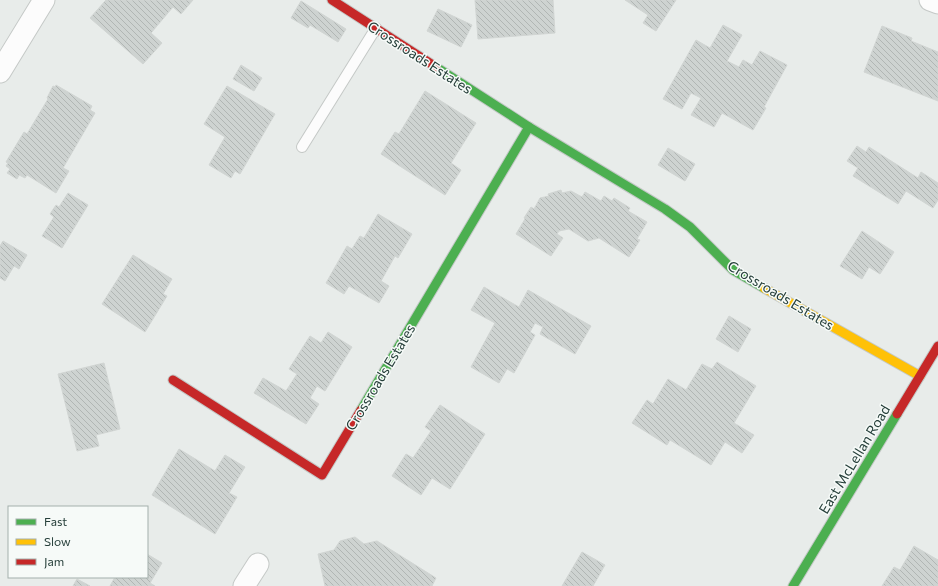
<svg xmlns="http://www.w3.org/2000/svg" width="938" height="586" font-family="Commissioner,sans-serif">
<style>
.building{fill:url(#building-back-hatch);stroke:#d1d5d3}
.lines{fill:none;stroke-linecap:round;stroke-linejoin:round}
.lane-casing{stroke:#c5c9c7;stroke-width:12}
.street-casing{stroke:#c5c9c7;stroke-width:23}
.fast-casing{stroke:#c4c9c7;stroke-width:11}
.slow-casing{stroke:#c4c9c7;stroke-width:11}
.jam-casing{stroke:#c4c9c7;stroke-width:11}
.lane{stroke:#fcfcfc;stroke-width:10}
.street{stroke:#fcfcfc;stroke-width:21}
.fast{stroke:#4caf50;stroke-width:9}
.slow{stroke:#ffc107;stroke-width:9}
.jam{stroke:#c62828;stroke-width:9}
.labels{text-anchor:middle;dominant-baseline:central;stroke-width:3;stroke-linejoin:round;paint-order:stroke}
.street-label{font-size:14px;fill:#263f3a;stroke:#f6faf8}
</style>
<defs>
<pattern id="building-back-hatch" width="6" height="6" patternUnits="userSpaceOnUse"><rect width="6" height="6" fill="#ced3d1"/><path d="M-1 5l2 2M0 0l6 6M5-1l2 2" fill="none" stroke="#b1b6b4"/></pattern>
</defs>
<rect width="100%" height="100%" fill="#e8ecea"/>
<!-- building -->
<g class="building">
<polygon points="106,0 193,0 181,14 173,7 151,33 162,43 143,64 90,18"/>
<polygon points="475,0 553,0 555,33 478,39"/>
<polygon points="625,0 676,0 656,31 643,23 648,15"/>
<polygon points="301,1 346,29 338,42 310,25 308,28 291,18"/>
<polygon points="438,9 472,25 461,47 427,31"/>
<polygon points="723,25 742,35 727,61 739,67 743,60 752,65 760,51 787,65 764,107 766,108 753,130 722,113 714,127 691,115 701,98 691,93 682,109 663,99 696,40 710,48"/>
<polygon points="882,26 912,38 911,41 938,52 938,101 864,72"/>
<polygon points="241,65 262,78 254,91 233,79"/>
<polygon points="56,85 92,106 90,110 95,113 63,168 69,171 56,193 27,175 25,178 19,175 17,179 7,173 10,169 6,166 8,163 6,162 24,132 27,134 48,99 47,98 53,86 55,87"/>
<polygon points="227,86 275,114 240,174 235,171 231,178 209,165 225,137 204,124"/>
<polygon points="425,91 476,123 451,163 461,170 445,195 381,154 395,132 399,134"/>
<polygon points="857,146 866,152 869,147 918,178 921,172 938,183 938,200 933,208 906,191 898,204 853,176 858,168 847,161"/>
<polygon points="668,148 695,164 685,181 658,165"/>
<polygon points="561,190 562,193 571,191 582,197 585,192 601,201 604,196 612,201 614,198 630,208 628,211 647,222 637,239 640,240 629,257 599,238 588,241 569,229 559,231 557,234 563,238 551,256 516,234 525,219 524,218 531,207 534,209 540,198 549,196 548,194"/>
<polygon points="68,193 88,205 62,248 42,236 54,217 50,214 56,205 59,207"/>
<polygon points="378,214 412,234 398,258 395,256 381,281 389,286 379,303 349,286 344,294 326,283 347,246 352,249 360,236 364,238"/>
<polygon points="862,231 894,252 880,274 869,267 862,279 840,266"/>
<polygon points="3,241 27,255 19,269 14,266 5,281 0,278 0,246"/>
<polygon points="133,255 172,279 163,294 167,296 145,332 102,304"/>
<polygon points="484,287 519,307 528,290 591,326 575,354 540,334 543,327 535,323 530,332 535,335 514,373 507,369 499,383 471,367 495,323 471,310"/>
<polygon points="729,316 751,329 738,352 716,339"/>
<polygon points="328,332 352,347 325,391 317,386 310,398 319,404 306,424 254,393 263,378 286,391 297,374 289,369 310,336 321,343"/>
<polygon points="717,362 756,386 734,423 754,435 742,453 725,442 711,465 670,440 667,445 632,423 647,400 653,404 668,379 686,390 702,364 712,369"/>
<polygon points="104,363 120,429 96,435 99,446 77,451 58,374"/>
<polygon points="440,405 485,434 450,489 432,478 421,495 392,476 406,454 413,458 431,431 425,427"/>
<polygon points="179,449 215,471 225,455 245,467 229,493 237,497 215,534 152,495"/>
<polygon points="355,537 364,544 377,541 436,578 432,586 325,586 318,554 334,550 340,541"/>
<polygon points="914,546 938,560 938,586 882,586 894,567 900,570"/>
<polygon points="582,552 605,565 593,586 562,586"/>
<polygon points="147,554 162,563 150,583 155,586 110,586 115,577 147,577"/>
<polygon points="77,579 90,586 73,586"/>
</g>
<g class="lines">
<!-- lane casing -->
<g class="lane-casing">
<polyline id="lane" points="302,147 376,28"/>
</g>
<!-- street casing -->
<g class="street-casing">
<g id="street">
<polyline points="930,0 938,3"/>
<polyline points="0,72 44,0"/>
<polyline points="244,586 258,564"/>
</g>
</g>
<!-- fast casing -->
<g class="fast-casing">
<g id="fast">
<polyline points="436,67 529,127 665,209 690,227 733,270 764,288"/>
<polyline points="361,410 529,127"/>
<polyline points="793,586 897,414"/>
</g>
</g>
<!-- slow casing -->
<g class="slow-casing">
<polyline id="slow" points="764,288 920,376"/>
</g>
<!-- jam casing -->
<g class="jam-casing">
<g id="jam">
<polyline points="332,0 436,67"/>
<polyline points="173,380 322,475 361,410"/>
<polyline points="897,414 938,346"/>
</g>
</g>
<!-- lane -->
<use href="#lane" class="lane"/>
<!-- street -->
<use href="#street" class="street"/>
<!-- fast -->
<use href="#fast" class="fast"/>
<!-- slow -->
<use href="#slow" class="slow"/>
<!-- jam -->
<use href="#jam" class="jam"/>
</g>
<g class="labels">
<!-- street labels -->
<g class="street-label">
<text transform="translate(420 57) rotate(33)">Crossroads Estates</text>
<text transform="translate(781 295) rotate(31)">Crossroads Estates</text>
<text transform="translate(380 377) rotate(-59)">Crossroads Estates</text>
<text transform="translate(854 459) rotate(-59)">East McLellan Road</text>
</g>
</g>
<!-- legend -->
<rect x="8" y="506" width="140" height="72" fill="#f6faf8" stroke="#a3afac"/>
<rect x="16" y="519" width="20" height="6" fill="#4caf50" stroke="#a3afac"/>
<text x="44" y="526" font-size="12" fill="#263f3a">Fast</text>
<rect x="16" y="539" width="20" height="6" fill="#ffc107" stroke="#a3afac"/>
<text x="44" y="546" font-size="12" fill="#263f3a">Slow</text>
<rect x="16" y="559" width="20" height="6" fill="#c62828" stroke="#a3afac"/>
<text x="44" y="566" font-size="12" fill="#263f3a">Jam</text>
</svg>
